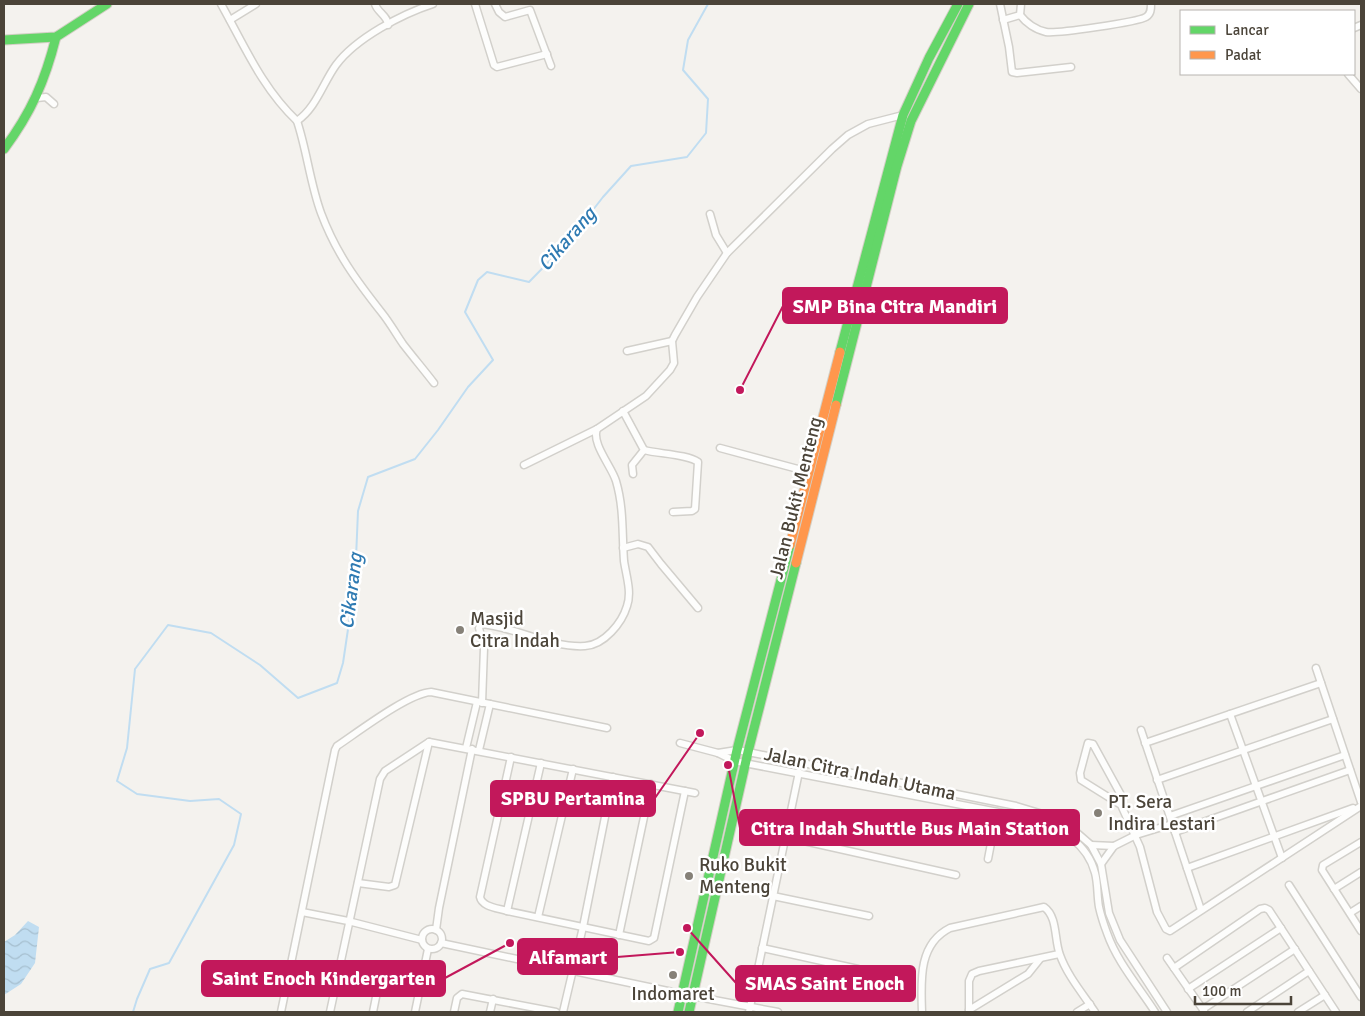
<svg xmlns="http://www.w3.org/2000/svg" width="1365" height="1016" font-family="Signika,sans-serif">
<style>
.water{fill:url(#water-waves)}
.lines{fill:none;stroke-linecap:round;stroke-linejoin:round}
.stream{stroke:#c0ddf1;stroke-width:2}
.street-casing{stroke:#d2d0cb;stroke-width:9}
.fast-casing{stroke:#d3cfc5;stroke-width:11}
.slow-casing{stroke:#d3cfc5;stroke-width:11}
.street{stroke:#fdfdfc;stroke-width:6}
.fast{stroke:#63d668;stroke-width:9}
.slow{stroke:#ff974d;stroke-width:9}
.poi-dot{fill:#868178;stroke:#fff;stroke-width:2}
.labels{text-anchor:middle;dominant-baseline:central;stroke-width:5;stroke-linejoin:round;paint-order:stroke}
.street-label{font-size:19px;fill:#4b4439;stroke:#fff}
.poi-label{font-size:19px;fill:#4b4439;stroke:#fff;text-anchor:start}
.water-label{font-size:20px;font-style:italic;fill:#2e7ab2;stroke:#fff}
.leader{fill:none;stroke:#c2185b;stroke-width:2}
.callout-dot{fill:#c2185b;stroke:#fff;stroke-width:2}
.callout{fill:#c2185b;stroke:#c2185b;stroke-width:2}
.callout-label{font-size:20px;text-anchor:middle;font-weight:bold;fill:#fff}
</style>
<defs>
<pattern id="water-waves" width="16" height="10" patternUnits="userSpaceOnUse" patternTransform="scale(1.25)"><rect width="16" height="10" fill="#c0ddf1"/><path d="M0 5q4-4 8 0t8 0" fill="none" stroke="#a6bfcf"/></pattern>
</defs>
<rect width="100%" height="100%" fill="#f4f2ee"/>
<!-- water -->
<polygon class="water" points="28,921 39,927 35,963 21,984 4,995 4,942 15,935"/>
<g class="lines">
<!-- stream -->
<polyline class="stream" points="133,1012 137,999 150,969 169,963 234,845 241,814 219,799 190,801 137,794 117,781 127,748 135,669 168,625 211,633 260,665 298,698 337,683 343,663 355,582 358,511 368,477 415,459 438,430 468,387 493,360 465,312 478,280 487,272 529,282 568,242 603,197 631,166 687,157 706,133 708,99 683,70 688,40 708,4"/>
<!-- street casing -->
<g class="street-casing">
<g id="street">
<path d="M221 4C244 45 262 88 297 121 316 108 323 83 336 65 356 38 402 14 433 4"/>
<path d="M375 4C377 12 388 16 388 25"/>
<polyline points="475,4 494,65 497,67 547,54"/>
<polyline points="495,4 499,12 505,17 530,10 551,66"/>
<polyline points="1000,4 1009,47 1012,72 1017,73 1071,67"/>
<path d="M1020 15C1026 23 1036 30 1046 32 1055 34 1138 22 1146 17 1151 14 1151 9 1151 4"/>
<polyline points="230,20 256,4"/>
<polyline points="1003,20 1020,15 1021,4"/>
<polyline points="1354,28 1361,25"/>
<polyline points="1348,74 1361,89"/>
<polyline points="37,98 46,97 54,104"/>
<path d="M297 121C307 151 310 183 321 213 336 253 356 280 382 313 390 323 396 334 403 344 413 357 424 370 434 383"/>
<polyline points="710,214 716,235 727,253"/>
<polyline points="627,351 672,341"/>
<polyline points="623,411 644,450 632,465 633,474"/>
<polyline points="720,448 809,472"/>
<path d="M644 450C658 454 687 454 698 462L695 509 692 511 673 512"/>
<polyline points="524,465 597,429"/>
<polyline points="623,548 638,544 648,547 661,564 698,608"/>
<polyline points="1316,668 1361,802"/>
<path d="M482 703 484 648 479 628 481 624C516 627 549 648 585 646 604 645 622 623 627 606 632 592 626 575 624 561 622 534 624 508 616 481 612 467 591 443 597 429L646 396 670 370 674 363 672 341 675 335 697 297 727 253 832 149 848 135 868 124 903 115"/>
<polyline points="1230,714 1282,858"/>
<polyline points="1141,730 1201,910"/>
<path d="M680 743 718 753 734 761 1034 819C1061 830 1087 842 1095 873 1098 884 1097 896 1099 907 1101 916 1104 925 1107 933 1117 962 1139 987 1155 1012"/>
<polyline points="1145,743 1321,683"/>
<polyline points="466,748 477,702"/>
<polyline points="479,750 490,704"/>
<polyline points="718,753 737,750 748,752 1016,806 1056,818 1068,825 1091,845 1101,864 1109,913 1120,940 1167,1012"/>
<path d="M511 757 480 897C482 907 498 908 507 911L649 941 654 938 685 791"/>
<polyline points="1157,780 1333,719"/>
<polyline points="1121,805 1081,780 1080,773 1088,743 1093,744 1121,795 1121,805 1140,847 1157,912 1166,929 1170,931 1361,806"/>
<polyline points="1170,816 1345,755"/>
<polyline points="1175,832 1350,770"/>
<polyline points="786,837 956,875"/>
<polyline points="1361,842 1323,865 1322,870 1361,931"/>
<polyline points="1091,845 1114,846"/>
<polyline points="988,859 997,812"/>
<polyline points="1101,864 1114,846 1136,835 1172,824"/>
<polyline points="1187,868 1353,808"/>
<polyline points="358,883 389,887 395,885 429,742"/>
<polyline points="1289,885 1361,997"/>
<polyline points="1334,889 1361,872"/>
<polyline points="773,896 869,916"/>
<polyline points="507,911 541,763"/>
<polyline points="302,912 348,921 422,940"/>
<polyline points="1350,913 1361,906"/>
<polyline points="538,917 573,769"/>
<circle cx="432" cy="939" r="10"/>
<polyline points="436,930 439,908 472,749"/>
<polyline points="619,935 651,784"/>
<polyline points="441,943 682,994 778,1012"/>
<polyline points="762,948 858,969"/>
<polyline points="1167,958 1204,1011"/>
<polyline points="340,964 372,972 378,976 379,982 373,1012"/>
<polyline points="1174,968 1260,909 1265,908 1269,910 1336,1012"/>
<polyline points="1188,989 1281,928"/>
<polyline points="1203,1009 1295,949"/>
<polyline points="969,1010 1028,974 1040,959"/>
<path d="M281 1012 335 750 337 746C358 732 409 693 431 692L607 728"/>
<polyline points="330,1012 380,779 385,771 429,742 695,793"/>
<polyline points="415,1012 428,949"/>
<polyline points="454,1012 457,998 462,994 556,1012"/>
<polyline points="490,1012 493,999"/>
<polyline points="563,1012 583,927 613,777"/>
<polyline points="749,1012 799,772"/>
<path d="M922 1012C921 981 918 944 950 928L1044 907C1058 917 1054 940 1060 955 1067 975 1083 994 1095 1012"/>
<polyline points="969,1012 969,981 972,974 979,971 1059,954"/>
<polyline points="1077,1012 1090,1004"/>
<polyline points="1247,1012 1309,971"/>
<polyline points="1298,1012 1325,995"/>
</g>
</g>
<!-- fast casing -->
<g class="fast-casing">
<g id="fast">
<polyline points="4,40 56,37 107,4"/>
<path d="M4 149C31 113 45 81 56 37"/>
<polyline points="840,352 903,115 929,58 958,4"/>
<polyline points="836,405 897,166 911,121 969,4"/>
<polyline points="678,1012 737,750 790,545"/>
<polyline points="689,1012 748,752 796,563"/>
</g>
</g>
<!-- slow casing -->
<g class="slow-casing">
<g id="slow">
<polyline points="790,545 840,352"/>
<polyline points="796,563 836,405"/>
</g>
</g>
<!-- street -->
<use href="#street" class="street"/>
<!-- fast -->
<use href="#fast" class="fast"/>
<!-- slow -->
<use href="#slow" class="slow"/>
</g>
<!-- markers -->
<g class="poi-dot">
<circle cx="460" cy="630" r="5"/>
<circle cx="1098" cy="813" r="5"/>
<circle cx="689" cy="876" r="5"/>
<circle cx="673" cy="975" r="5"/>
</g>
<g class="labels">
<!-- street labels -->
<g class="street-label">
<text transform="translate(796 498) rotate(-76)">Jalan Bukit Menteng</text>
<text transform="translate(860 774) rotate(12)">Jalan Citra Indah Utama</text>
</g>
<!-- poi labels -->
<g class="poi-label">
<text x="470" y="619">Masjid<tspan x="470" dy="22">Citra Indah</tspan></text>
<text x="1108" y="802">PT. Sera<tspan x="1108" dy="22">Indira Lestari</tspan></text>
<text x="699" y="865">Ruko Bukit<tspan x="699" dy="22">Menteng</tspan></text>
<text x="673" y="994" text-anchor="middle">Indomaret</text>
</g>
<!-- water labels -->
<g class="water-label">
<text transform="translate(567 239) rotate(-49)">Cikarang</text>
<text transform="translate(351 591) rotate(-83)">Cikarang</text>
</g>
</g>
<!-- callouts -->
<path class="leader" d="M740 390L783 306M700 733L655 798M728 765L740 828M680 952L617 957M510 943L445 978M687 928L736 983"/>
<g class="callout-dot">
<circle cx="740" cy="390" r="5"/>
<circle cx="700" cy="733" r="5"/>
<circle cx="728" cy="765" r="5"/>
<circle cx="680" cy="952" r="5"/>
<circle cx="510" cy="943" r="5"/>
<circle cx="687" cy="928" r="5"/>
</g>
<g class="callout">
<rect x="783" y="288" width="224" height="35" rx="5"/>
<rect x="491" y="781" width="164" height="35" rx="5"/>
<rect x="740" y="810" width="339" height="35" rx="5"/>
<rect x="518" y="939" width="99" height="35" rx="5"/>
<rect x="202" y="961" width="243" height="35" rx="5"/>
<rect x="736" y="966" width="179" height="35" rx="5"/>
</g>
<g class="callout-label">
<text x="895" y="313">SMP Bina Citra Mandiri</text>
<text x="573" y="805">SPBU Pertamina</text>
<text x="910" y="835">Citra Indah Shuttle Bus Main Station</text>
<text x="568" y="964">Alfamart</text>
<text x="324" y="985">Saint Enoch Kindergarten</text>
<text x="825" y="990">SMAS Saint Enoch</text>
</g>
<!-- border -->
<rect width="1365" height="1016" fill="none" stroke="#4b4439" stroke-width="10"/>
<!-- legend -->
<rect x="1180" y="10" width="175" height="65" fill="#ffffff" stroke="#b7b4b0"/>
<rect x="1190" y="26" width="25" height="8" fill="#63d668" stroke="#b7b4b0"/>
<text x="1225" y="35" font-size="15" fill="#4b4439">Lancar</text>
<rect x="1190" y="51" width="25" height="8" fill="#ff974d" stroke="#b7b4b0"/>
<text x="1225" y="60" font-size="15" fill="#4b4439">Padat</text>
<!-- scale -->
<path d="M1195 996v8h96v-8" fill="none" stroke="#4b4439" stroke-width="2.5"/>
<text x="1202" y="996" font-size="15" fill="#4b4439" stroke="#ffffff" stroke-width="4" paint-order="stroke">100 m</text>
</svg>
